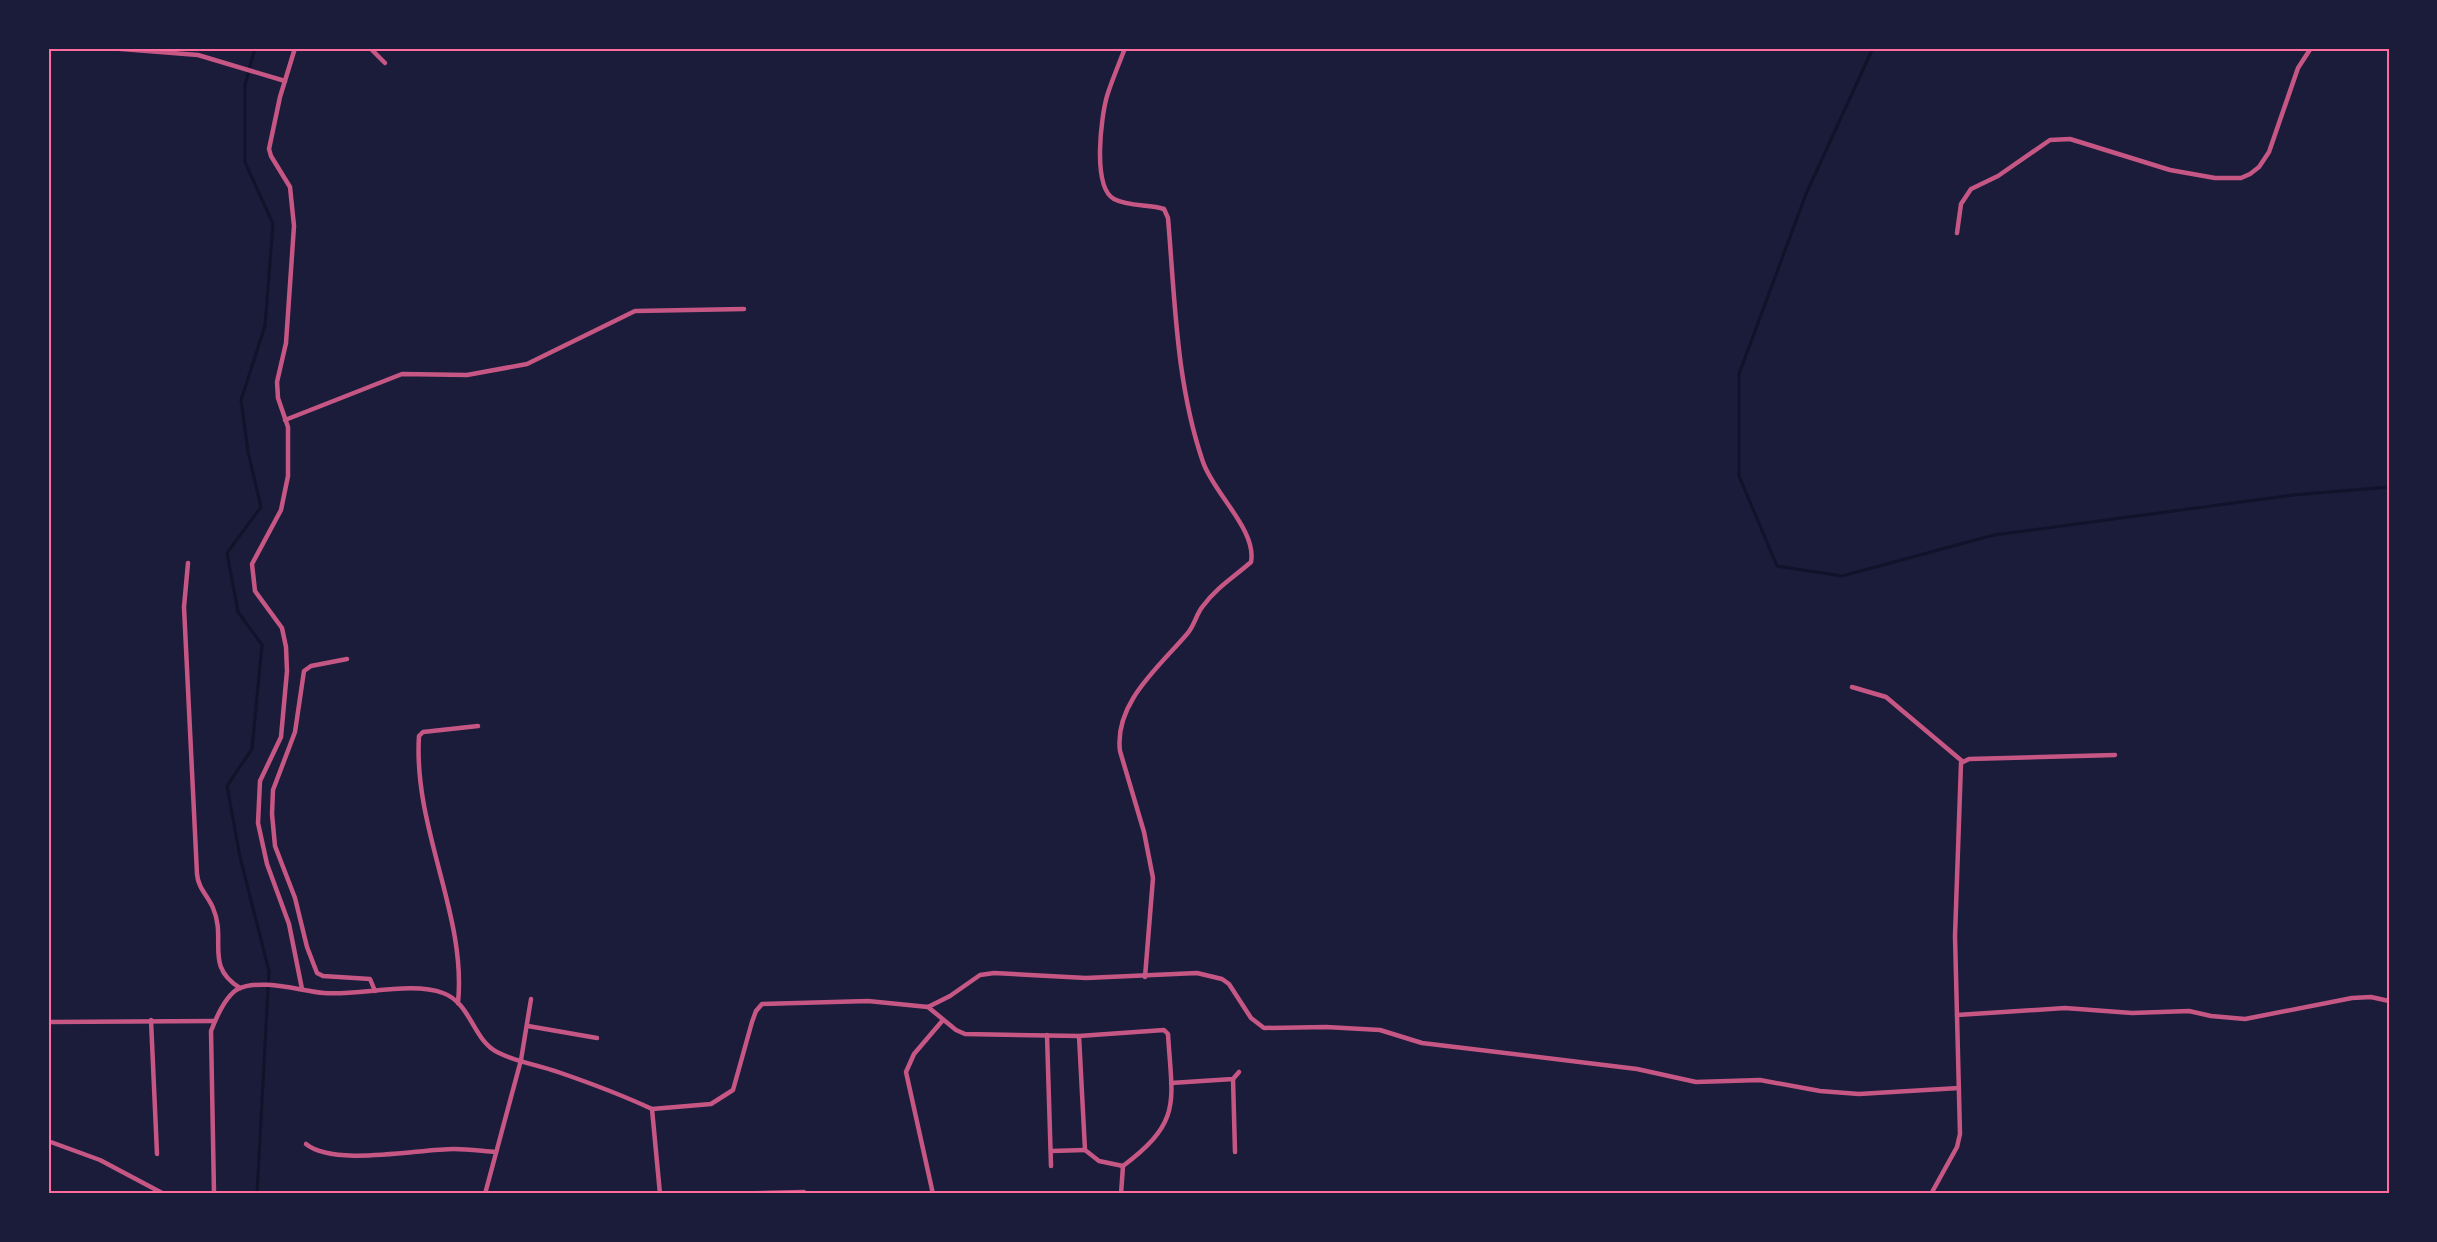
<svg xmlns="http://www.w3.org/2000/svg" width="2437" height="1242" font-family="Overpass,sans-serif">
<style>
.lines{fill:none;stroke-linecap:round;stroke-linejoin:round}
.stream{stroke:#12122b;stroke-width:3}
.minor{stroke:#c65784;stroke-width:4.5}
.neatline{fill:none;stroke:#ff6b9d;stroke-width:2}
</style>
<rect width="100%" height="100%" fill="#1b1b3a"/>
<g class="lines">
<!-- stream -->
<g class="stream">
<polyline points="255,48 245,85 245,162 273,224 265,326 241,400 248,452 261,507 227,553 238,612 262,645 252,749 227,786 240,857 269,971 257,1194"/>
<polyline points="1873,48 1806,194 1739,374 1739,476 1777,566 1842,576 1994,535 2293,495 2389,487"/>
</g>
<!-- minor -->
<g class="minor">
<polyline points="109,48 198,55 285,81"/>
<polyline points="295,48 280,97 269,149 271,156 290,187 294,226 286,343 277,382 278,398 288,427 288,476 281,510 252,564 255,591 282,628 286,647 287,671 281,737 260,781 258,823 267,864 289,924 302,989"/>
<polyline points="370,48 385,63"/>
<path d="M1125 48C1119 64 1112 80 1107 96 1101 117 1092 187 1114 199 1129 207 1149 204 1164 209L1168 218C1175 300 1176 383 1203 462 1214 494 1257 530 1251 562 1234 577 1217 587 1203 606 1196 614 1195 625 1187 634 1159 667 1114 703 1120 751L1144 832 1153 878 1145 977"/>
<polyline points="1957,233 1961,204 1971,189 1998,176 2050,140 2070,139 2170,170 2215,178 2241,178 2250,174 2259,167 2269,152 2298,68 2311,48"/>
<polyline points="285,420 402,374 467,375 527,364 635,311 744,309"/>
<path d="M188 563 184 607 197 874C198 888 208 896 213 908 227 940 204 966 240 988"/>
<polyline points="347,659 311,666 304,671 295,732 273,790 272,814 275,846 295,898 307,947 317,973 323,976 370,979 375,991"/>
<polyline points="1852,687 1886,697 1962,761"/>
<path d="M458 1003C467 915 413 829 419 736L423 732 478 726"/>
<path d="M928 1007 956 1030 965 1034 1079 1036 1164 1030 1168 1034C1172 1102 1183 1121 1123 1166L1099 1161 1085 1150 1079 1036"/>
<polyline points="1957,1015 2065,1008 2132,1013 2189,1011 2211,1016 2245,1019 2352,998 2371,997 2389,1001"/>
<polyline points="151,1020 157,1154"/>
<polyline points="48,1022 215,1021"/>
<polyline points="528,1026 597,1038"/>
<polyline points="1047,1035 1051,1166"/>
<polyline points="1233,1079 1235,1152"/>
<polyline points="1171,1083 1233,1079 1239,1072"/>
<polyline points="652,1109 711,1104 733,1090 752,1022 756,1011 762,1004 868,1001 928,1007 950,996 980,975 994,973 1086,978 1197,973 1222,979 1229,984 1251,1018 1264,1028 1326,1027 1380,1030 1422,1043 1637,1069 1696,1082 1760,1080 1820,1091 1859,1094 1959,1088"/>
<polyline points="48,1141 100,1160 164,1194"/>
<path d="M306 1144C334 1167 418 1149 454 1149 468 1149 482 1151 496 1152"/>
<polyline points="1051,1151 1085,1150"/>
<path d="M214 1194 211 1031C216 1018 225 996 238 989 262 978 300 991 324 993 358 996 412 981 443 993 471 1003 473 1040 497 1052 516 1062 539 1065 558 1072 590 1083 622 1095 652 1109L660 1194"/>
<polyline points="485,1194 521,1060 531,999"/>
<polyline points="718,1194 804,1192"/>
<polyline points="933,1194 906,1072 914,1054 943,1020"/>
<polyline points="1121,1194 1123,1166"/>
<polyline points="1931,1194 1957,1147 1960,1134 1955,936 1961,763 1969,759 2115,755"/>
</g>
</g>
<!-- border -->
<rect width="2437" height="1242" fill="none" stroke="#1b1b3a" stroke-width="99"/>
<rect x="50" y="50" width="2338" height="1142" class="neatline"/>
</svg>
